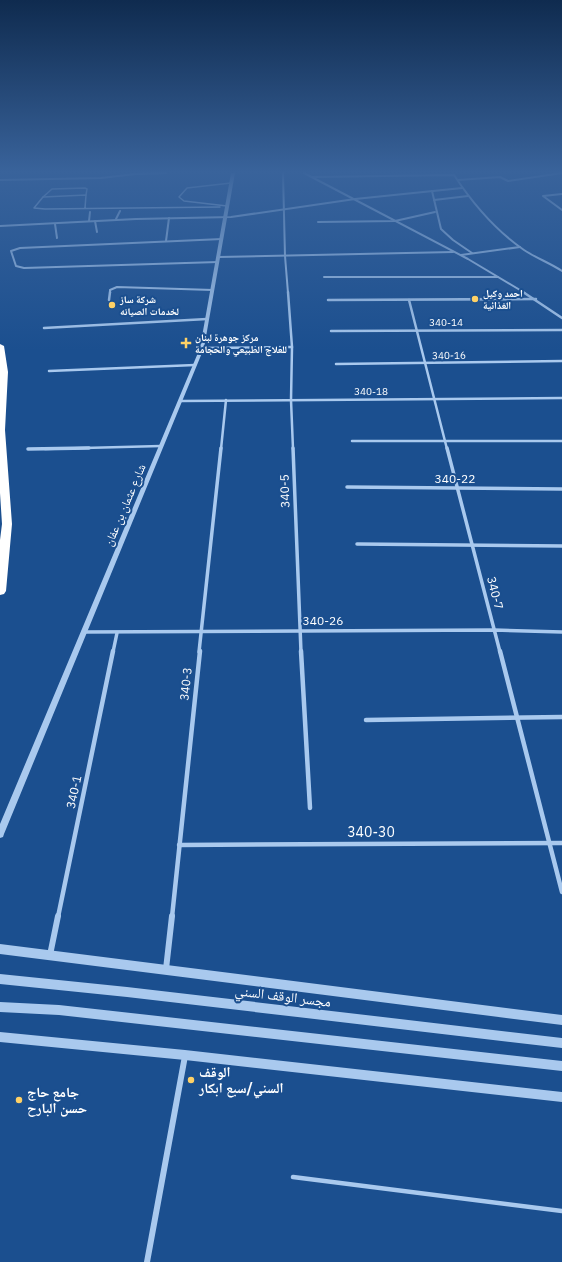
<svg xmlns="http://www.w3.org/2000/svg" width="562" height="1262" viewBox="0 0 562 1262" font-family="'IBM Plex Sans','Noto Naskh Arabic',sans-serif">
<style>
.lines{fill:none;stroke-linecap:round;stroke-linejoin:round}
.service-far1{stroke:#a9c9ee;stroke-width:1.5}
.service{stroke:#a9c9ee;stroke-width:4.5}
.minor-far4{stroke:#a9c9ee;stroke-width:2}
.minor-far3{stroke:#a9c9ee;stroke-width:2.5}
.minor-far2{stroke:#a9c9ee;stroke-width:3.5}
.minor-far1{stroke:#a9c9ee;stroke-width:4.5}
.minor{stroke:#a9c9ee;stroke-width:6}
.tertiary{fill:#a9c9ee;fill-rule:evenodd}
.motorway{fill:#fff;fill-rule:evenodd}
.poi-dot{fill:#ffd166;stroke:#1b4f8f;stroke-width:1.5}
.labels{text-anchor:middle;stroke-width:4;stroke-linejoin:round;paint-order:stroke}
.far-poi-label{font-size:10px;font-weight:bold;fill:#fff;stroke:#1b4f8f;text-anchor:start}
.far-street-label{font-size:10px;fill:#fff;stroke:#1b4f8f}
.street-label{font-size:12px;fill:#fff;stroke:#1b4f8f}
.near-street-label{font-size:14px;fill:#fff;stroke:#1b4f8f}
.near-poi-label{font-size:14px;font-weight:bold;fill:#fff;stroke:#1b4f8f;text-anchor:start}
</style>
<rect width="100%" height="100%" fill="#1b4f8f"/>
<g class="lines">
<g class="service-far1">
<path d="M43 197 52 189 85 188 87 189 86 195"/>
<path d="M227 206 184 201 179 197 187 188 231 183"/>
<path d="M85 208 86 195 43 197 34 208 45 209 220 207"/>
</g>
<path class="service" d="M293 1177 562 1211"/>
<g class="minor-far4">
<path d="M283 173 285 256 288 293"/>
<path d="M304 173 468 259 525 293"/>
<path d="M312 177 454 175C473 204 495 230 524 250 536 258 550 263 562 271"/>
<path d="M0 180 101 178 135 174 166 173"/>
<path d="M458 180 500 177 508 181 562 173"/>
<path d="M432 191 441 229 453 240 472 253"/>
<path d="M562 194 543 196 562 210"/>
<path d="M434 200 468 196"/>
<path d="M116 219 120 211"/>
<path d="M89 221 90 212"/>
<path d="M95 221 97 232"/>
<path d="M318 222 395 221 435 212"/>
<path d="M55 224 57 238"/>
<path d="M0 226 136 219 231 217 355 199 462 188"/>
<path d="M166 241 169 218"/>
<path d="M461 255 520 247"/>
<path d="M219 257 453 252"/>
<path d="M218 262 24 268 16 266 11 251 20 248 222 239"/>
<path d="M324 277H498"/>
<path d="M110 293V290L117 287 213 290"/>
</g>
<g class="minor-far3">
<path d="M288 292 292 347 291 400 293 449"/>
<path d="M523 292 562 318"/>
<path d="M109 300 110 292"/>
<path d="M328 300 536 299"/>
<path d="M409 300 447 449"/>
<path d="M44 328 207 319"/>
<path d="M331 331 562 330"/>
<path d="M202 348 292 347"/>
<path d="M336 364 562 361"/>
<path d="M49 371 195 365"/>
<path d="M180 401 562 398"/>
<path d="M352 441H562"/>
<path d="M45 449 161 446"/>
<path d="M221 449 226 400"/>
</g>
<g class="minor-far2">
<path d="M293 448 301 652"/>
<path d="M447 448 500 652"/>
<path d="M28 449 89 448"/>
<path d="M347 487 562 489"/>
<path d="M357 544 562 546"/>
<path d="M83 632 494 630 562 632"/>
<path d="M113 652 117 633"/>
<path d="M199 652 221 448"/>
</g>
<g class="minor-far1">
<path d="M301 651 310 808"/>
<path d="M500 651 562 892"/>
<path d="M366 720 562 717"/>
<path d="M179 845 562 843"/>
<path d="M58 917 113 651"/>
<path d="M172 917 200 651"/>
</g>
<g class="minor">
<path d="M50 955 58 916"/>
<path d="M166 969 172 916"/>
<path d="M147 1262 185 1056"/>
</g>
<g class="tertiary">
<path d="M231 173H235L204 348 4 834 3 837 0 838V824L200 348Z"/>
<path d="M0 944 562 1015V1025L0 954Z"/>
<path d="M0 974 127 987 562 1038V1048L127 997 0 984Z"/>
<path d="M0 1002 59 1005 562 1061V1071L59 1015 0 1012Z"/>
<path d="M0 1032 185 1050 562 1092V1102L185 1060 0 1042Z"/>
</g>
<path class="motorway" d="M0 344 4 346 8 372 5 430 12 524 6 591 4 594 0 595V540L2 524 0 493Z"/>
</g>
<linearGradient id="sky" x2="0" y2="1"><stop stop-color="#0f2b4f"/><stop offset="0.49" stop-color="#39639b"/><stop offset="1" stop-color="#39639b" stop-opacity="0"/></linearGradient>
<rect width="562" height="350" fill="url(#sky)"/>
<g class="poi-dot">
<circle cx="475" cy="299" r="4"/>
<circle cx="112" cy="305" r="4"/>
<path d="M184 337h4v4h4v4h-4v4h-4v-4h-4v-4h4z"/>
<circle cx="191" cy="1080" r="4"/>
<circle cx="19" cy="1100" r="4"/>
</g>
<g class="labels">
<g class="far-poi-label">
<text x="483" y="297">احمد وكيل<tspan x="483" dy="12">الغذائية</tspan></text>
<text x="120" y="303">شركة ساز<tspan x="120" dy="12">لخدمات الصيانه</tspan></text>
<text x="195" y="341">مركز جوهرة لبنان<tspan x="195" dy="12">للعلاج الطبيعي والحجامة</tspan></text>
</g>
<g class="far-street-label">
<text x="446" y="326">340-14</text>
<text transform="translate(449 355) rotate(-1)" y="4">340-16</text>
<text x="371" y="395">340-18</text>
</g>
<g class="street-label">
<text x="455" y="483">340-22</text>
<text transform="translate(285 491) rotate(-92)" y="4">340-5</text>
<text transform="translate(125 505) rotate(-67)" y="4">شارع عثمان بن عفان</text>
<text transform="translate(495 593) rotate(76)" y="4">340-7</text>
<text x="323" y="625">340-26</text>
<text transform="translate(186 684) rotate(-84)" y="4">340-3</text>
<text transform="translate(74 792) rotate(-78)" y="4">340-1</text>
</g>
<g class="near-street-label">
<text x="371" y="837">340-30</text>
<text transform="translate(283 996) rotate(7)" y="5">مجسر الوقف السني</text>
</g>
<g class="near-poi-label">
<text x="199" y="1077">الوقف<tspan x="199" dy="16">السني/سبع ابكار</tspan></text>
<text x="27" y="1097">جامع حاج<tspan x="27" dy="16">حسن البارح</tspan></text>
</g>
</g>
</svg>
